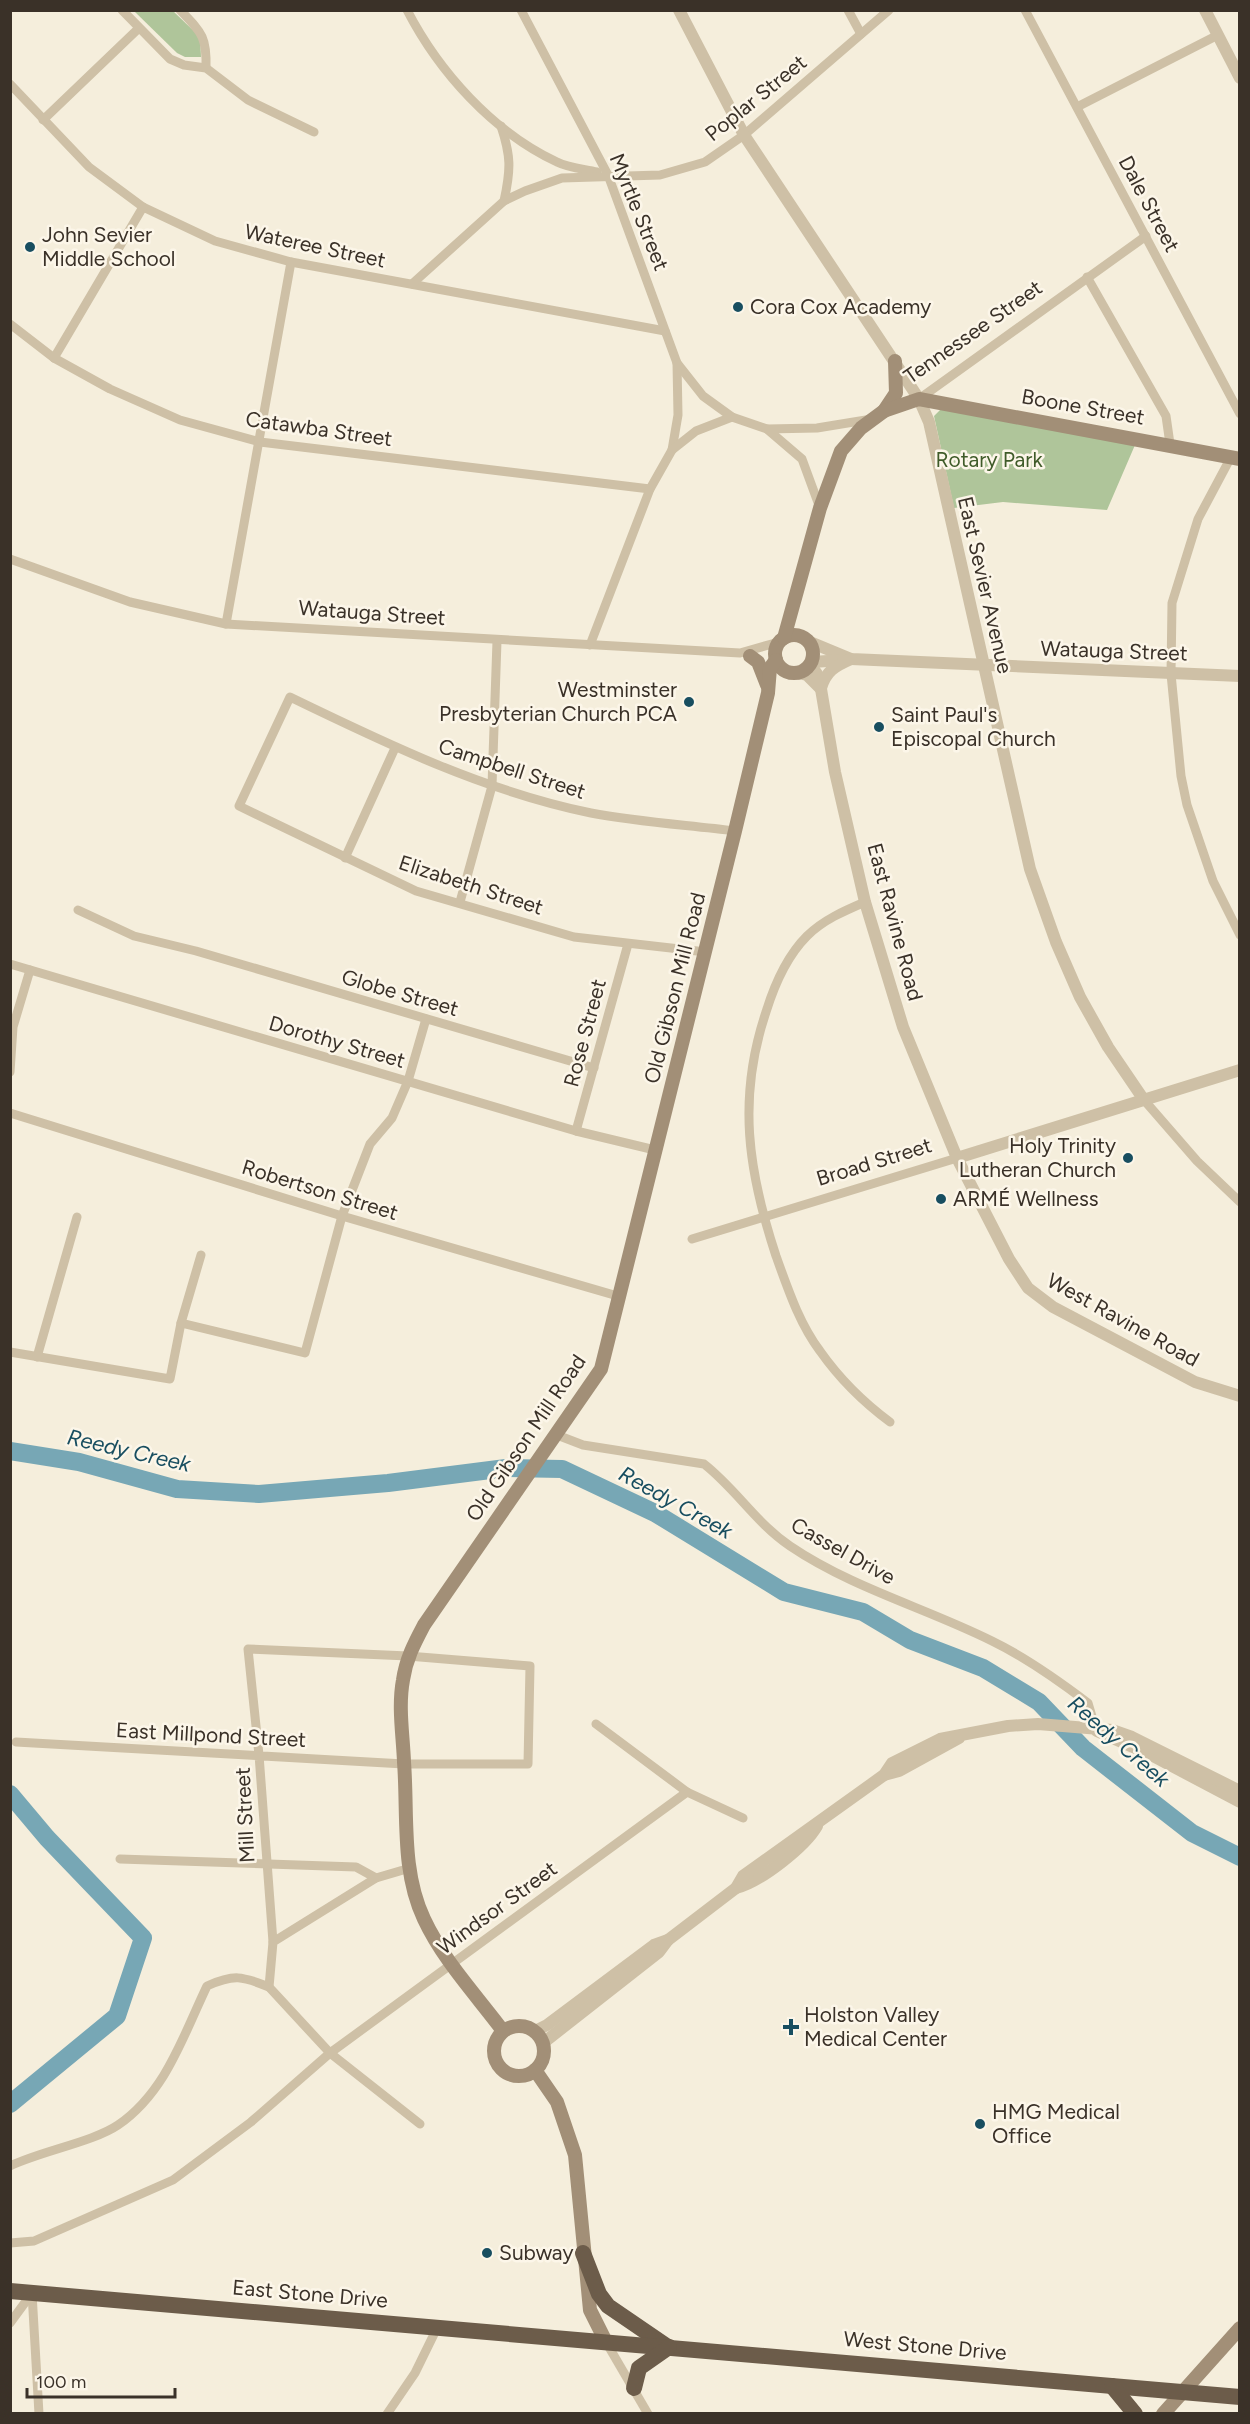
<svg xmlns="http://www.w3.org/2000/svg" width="1250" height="2424" viewBox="0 0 1250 2424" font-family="Figtree,sans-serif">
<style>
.green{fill:#afc59a}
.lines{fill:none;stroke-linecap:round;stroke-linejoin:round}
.river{stroke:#77a7b5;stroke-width:18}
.minor{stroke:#cec0a6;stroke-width:9}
.tertiary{stroke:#cec0a6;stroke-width:12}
.secondary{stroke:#a28f77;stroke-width:14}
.trunk{stroke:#6c5c4a;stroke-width:16}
.poi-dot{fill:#184e60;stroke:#fcf6e9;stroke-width:2}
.labels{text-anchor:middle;stroke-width:5;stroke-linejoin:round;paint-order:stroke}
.street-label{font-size:21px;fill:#3a3128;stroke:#fcf6e9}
.poi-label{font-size:21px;fill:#3a3128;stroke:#fcf6e9;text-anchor:start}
.park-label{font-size:21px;fill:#3f5b29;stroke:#fcf6e9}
.water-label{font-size:22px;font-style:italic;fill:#184e60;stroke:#fcf6e9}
</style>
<rect width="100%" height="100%" fill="#f5eedc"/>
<g class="green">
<path d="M134 11H173L200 37 201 57H185L177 53Z"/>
<path d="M943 407 1135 445 1107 510 1003 502 954 508 934 416Z"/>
</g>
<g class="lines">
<g class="river">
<path d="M10 1451 79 1462 177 1489 259 1494 388 1483 506 1468 562 1469 655 1513 784 1592 863 1612 910 1640 983 1668 1039 1702 1083 1748 1192 1833 1240 1857"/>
<path d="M10 1794 47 1838 143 1938 117 2016 10 2104"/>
</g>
<g class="minor">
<path d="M122 10 170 59 184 65 206 68 248 100 314 132"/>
<path d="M180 10C201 32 207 36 206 68"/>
<path d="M407 10C439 72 493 132 557 162 569 168 584 169 597 172"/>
<path d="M521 10 608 175 677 363 703 396 732 417"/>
<path d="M848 10 861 34"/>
<path d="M1025 10 1240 414"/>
<path d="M10 84 89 167 143 207 215 241 291 262 665 331"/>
<path d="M1077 107 1216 36"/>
<path d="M43 120 139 28"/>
<path d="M501 126C511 156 511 169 504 201"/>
<path d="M1087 277 1166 416 1170 444"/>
<path d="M412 284 504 201 525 191 562 178 660 175 705 162 744 135 889 10"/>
<path d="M10 324 54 358 110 389 180 420 260 442 650 489"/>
<path d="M54 358 143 207"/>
<path d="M919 399 1146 236"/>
<path d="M767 429 802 459 820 508"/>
<path d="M672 450 678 415 677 363"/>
<path d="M1231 457 1198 519 1172 603 1171 674 1181 776 1187 805 1213 881 1240 935"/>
<path d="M10 559 130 602 226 624 740 653 779 642"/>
<path d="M226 624 291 262"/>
<path d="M590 645 650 489 672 450 696 431 732 417 767 429 817 428 872 419"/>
<path d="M345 858 395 748"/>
<path d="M460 902 492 786 497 641"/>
<path d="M865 902C844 911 823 920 807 936 787 956 774 986 766 1012 737 1098 748 1171 776 1256 788 1289 799 1323 820 1351 839 1378 863 1402 890 1422"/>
<path d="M78 910 134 936 196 951 594 1068"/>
<path d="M706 952 574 937 416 891 239 806 290 697C387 744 484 791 591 813 638 822 688 825 735 831"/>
<path d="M10 964 576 1131 655 1150"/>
<path d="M10 1072 13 1027 30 970"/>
<path d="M1144 1100 1197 1161 1240 1202"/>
<path d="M10 1113 342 1216 621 1297"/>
<path d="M576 1131 628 944"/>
<path d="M692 1239 957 1158"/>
<path d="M181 1323 305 1353 342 1216 370 1144 392 1118 408 1081 426 1019"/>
<path d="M10 1352 170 1379 181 1323 201 1255"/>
<path d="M37 1357 77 1217"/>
<path d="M557 1435 583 1445 704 1464C736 1489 756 1523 790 1546 852 1588 926 1608 992 1641 1025 1657 1059 1681 1088 1703L1096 1730"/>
<path d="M596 1724 687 1792 743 1818"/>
<path d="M16 1742 404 1764H528L530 1666 408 1656 248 1649 259 1755 273 1942"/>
<path d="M120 1859 356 1867 376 1878"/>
<path d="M410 1868 376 1878 273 1942 269 1987 330 2053 420 2124"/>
<path d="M10 2166C41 2151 93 2142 118 2125 166 2092 183 2036 207 1986 234 1974 242 1976 269 1987"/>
<path d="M10 2243 34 2241 173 2180 251 2122 330 2053 687 1792"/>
<path d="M32 2293 39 2414"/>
<path d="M10 2323 32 2293"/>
<path d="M606 2342 648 2414"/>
<path d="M387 2414 415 2373 437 2328"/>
</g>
<g class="tertiary">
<path d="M679 10 744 135 919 399 929 422 1030 869 1056 942 1080 997 1108 1047 1144 1100"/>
<path d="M1205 10 1240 78"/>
<path d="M810 642 851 659 1240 676"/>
<path d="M812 662 844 660"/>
<path d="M810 664 817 674 821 689 835 772 865 902 903 1027 957 1158 1009 1259 1028 1288 1053 1307 1195 1382 1240 1396"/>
<path d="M798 673 807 675 820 688"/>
<path d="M821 688C826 671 835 666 851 659"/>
<path d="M957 1158 1240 1070"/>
<path d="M1097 1731 1153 1756 1240 1802"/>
<path d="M884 1775 899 1771 959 1738"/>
<path d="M736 1888C760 1882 805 1847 817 1826"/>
<path d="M535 2031 547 2025 654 1945 668 1940 736 1888 743 1876 884 1775 892 1763 940 1739 1008 1726 1038 1724 1112 1730 1132 1737 1240 1791"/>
<path d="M543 2043 659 1952 668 1940"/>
</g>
<g class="secondary">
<path d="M884 411 896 393 895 361"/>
<circle cx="794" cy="654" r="19"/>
<path d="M784 638 820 508 841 451 861 428 884 411 919 399 1240 459"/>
<path d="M750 656 758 662 767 685"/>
<circle cx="519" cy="2051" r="25"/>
<path d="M503 2031C477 1996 443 1960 424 1919 401 1871 408 1814 404 1762 403 1735 398 1707 403 1680 406 1659 414 1644 424 1625L601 1369 735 831 768 693 770 668 776 660"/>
<path d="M535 2070 557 2102 575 2155 590 2310 606 2342"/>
<path d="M1163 2414 1240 2328"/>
</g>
<g class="trunk">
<path d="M583 2253 599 2294 608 2306 668 2347"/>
<path d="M10 2291 1240 2397"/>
<path d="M1112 2386 1135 2414"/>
<path d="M634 2388 639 2368 669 2347"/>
</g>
</g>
<g class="poi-dot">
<circle cx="30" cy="247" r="6"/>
<circle cx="738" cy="307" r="6"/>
<circle cx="689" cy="702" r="6"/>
<circle cx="879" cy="727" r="6"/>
<circle cx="1128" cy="1158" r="6"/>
<circle cx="941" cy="1199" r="6"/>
<path d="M788 2018h6v6h6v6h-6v6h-6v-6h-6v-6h6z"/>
<circle cx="980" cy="2124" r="6"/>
<circle cx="487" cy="2253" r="6"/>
</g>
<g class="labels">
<g class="street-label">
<text transform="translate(756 98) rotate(-39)" y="7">Poplar Street</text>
<text transform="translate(1149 204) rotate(62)" y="7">Dale Street</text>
<text transform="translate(639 212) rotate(68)" y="7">Myrtle Street</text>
<text transform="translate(315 246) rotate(12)" y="7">Wateree Street</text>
<text transform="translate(973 332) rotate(-35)" y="7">Tennessee Street</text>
<text transform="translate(1083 407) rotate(10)" y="7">Boone Street</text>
<text transform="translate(319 429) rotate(8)" y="7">Catawba Street</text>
<text transform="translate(985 585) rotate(77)" y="7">East Sevier Avenue</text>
<text transform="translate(372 613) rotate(4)" y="7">Watauga Street</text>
<text transform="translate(1114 651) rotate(2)" y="7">Watauga Street</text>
<text transform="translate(512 769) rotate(18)" y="7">Campbell Street</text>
<text transform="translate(471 885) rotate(18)" y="7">Elizabeth Street</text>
<text transform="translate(895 922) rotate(75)" y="7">East Ravine Road</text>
<text transform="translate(675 988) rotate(-76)" y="7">Old Gibson Mill Road</text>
<text transform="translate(400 993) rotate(16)" y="7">Globe Street</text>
<text transform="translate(585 1033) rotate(-75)" y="7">Rose Street</text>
<text transform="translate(337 1042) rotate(16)" y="7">Dorothy Street</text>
<text transform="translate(874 1162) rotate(-17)" y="7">Broad Street</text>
<text transform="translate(320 1190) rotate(17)" y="7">Robertson Street</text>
<text transform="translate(1123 1320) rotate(29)" y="7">West Ravine Road</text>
<text transform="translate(526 1438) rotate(-56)" y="7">Old Gibson Mill Road</text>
<text transform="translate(843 1551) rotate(29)" y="7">Cassel Drive</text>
<text transform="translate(211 1735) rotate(3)" y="7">East Millpond Street</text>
<text transform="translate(245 1815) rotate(-93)" y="7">Mill Street</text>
<text transform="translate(497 1908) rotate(-36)" y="7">Windsor Street</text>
<text transform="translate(310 2294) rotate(5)" y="7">East Stone Drive</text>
<text transform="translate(925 2346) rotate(5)" y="7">West Stone Drive</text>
</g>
<g class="poi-label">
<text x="42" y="242">John Sevier<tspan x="42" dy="24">Middle School</tspan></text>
<text x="750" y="314">Cora Cox Academy</text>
<text x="677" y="697" text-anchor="end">Westminster<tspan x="677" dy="24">Presbyterian Church PCA</tspan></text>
<text x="891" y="722">Saint Paul's<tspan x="891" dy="24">Episcopal Church</tspan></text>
<text x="1116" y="1153" text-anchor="end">Holy Trinity<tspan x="1116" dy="24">Lutheran Church</tspan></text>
<text x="953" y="1206">ARMÉ Wellness</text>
<text x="804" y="2022">Holston Valley<tspan x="804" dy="24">Medical Center</tspan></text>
<text x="992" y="2119">HMG Medical<tspan x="992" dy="24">Office</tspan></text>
<text x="499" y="2260">Subway</text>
</g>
<g class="park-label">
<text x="989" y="467">Rotary Park</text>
</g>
<g class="water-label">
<text transform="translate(129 1450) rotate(13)" y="8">Reedy Creek</text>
<text transform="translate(676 1502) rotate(29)" y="8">Reedy Creek</text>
<text transform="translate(1119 1741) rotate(41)" y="8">Reedy Creek</text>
</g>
</g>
<rect width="1250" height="2424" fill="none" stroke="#3a3128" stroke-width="24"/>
<path d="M27 2388v9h148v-9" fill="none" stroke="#3a3128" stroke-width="3"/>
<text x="36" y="2388" font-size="18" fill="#3a3128" stroke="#fcf6e9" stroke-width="4.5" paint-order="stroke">100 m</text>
</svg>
